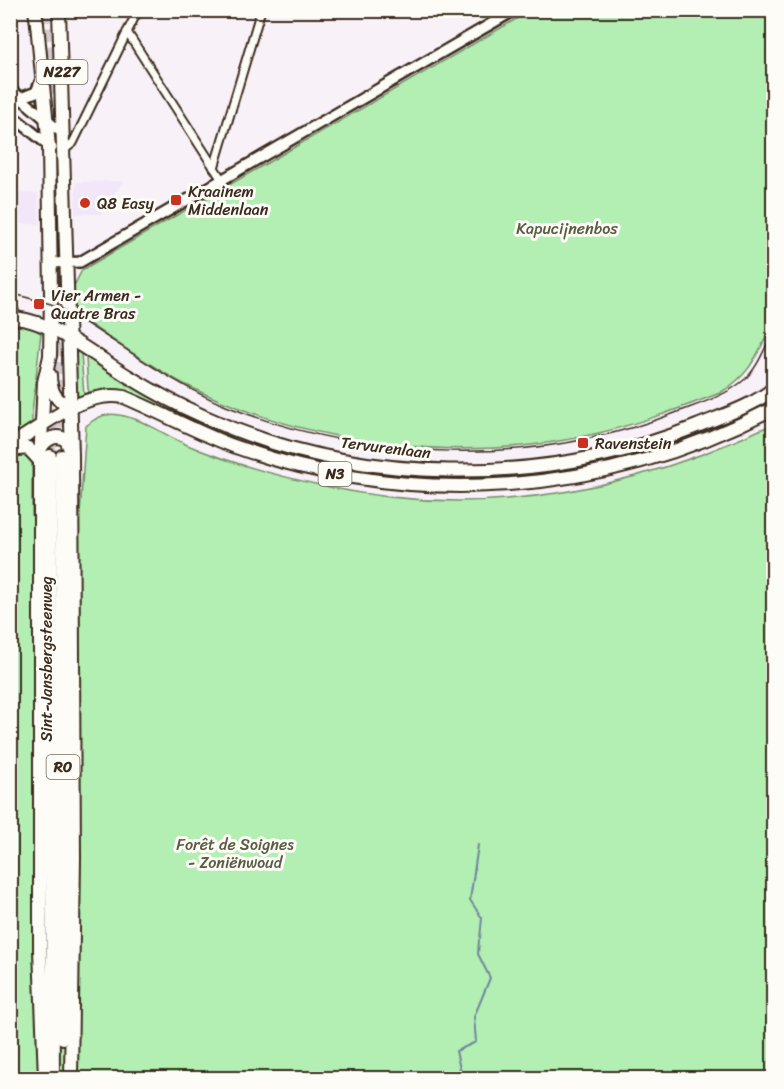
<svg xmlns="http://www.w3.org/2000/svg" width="784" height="1089" viewBox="0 0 784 1089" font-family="Sriracha,sans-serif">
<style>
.built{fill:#f2e6f9}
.green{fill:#b3eeb3;stroke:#778c68;stroke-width:1.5}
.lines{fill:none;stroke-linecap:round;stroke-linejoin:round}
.stream{stroke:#70889d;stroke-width:2}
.trunk-tunnel{stroke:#d2cacc;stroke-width:12;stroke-dasharray:12 6;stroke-linecap:butt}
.minor-casing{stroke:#3b2a1e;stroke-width:11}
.tertiary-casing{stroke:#3b2a1e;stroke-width:14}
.primary-casing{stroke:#3b2a1e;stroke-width:16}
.trunk-casing{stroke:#3b2a1e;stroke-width:16}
.minor{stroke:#fdfcf7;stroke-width:7}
.tertiary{stroke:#fdfcf7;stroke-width:9}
.primary{stroke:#fdfcf7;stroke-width:12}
.trunk{stroke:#fdfcf7;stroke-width:12}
.tram{stroke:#3b2a1e;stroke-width:1.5}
.poi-dot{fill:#c8321e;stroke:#fdfcf7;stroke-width:2}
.labels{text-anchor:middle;stroke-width:6;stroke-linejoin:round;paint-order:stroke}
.shield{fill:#fdfcf7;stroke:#75695f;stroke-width:1.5}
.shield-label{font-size:15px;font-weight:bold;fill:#3b2a1e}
.poi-label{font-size:16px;fill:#3b2a1e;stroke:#fdfcf7;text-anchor:start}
.park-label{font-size:16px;fill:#595b43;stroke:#fdfcf7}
.street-label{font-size:16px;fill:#3b2a1e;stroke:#fdfcf7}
</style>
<rect width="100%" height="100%" fill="#f8f2f8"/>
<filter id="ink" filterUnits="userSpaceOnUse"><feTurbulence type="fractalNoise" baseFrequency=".0167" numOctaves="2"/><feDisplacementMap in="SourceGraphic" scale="12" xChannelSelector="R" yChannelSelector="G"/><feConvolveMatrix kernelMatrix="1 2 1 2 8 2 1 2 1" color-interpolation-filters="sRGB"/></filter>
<g filter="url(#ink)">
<g class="built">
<path d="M123 181 101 214H75L76 182Z"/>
<path d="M11 193H38L40 224H11Z"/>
</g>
<g class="green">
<path d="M530 11H773V324C756 355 752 374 720 393 681 408 641 423 599 433 463 466 307 446 182 383 145 363 110 338 75 314L73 288 82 270Z"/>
<path d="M10 303 16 304 29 327 41 333 32 413V515L80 514 86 426C95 418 107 412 119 415 142 418 164 435 185 444 229 463 278 476 324 486 480 521 631 492 773 424V1078H11Z"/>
<path d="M78 351 81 353 84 395 79 397 76 393 74 352Z"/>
<path d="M89 357 124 380 198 418 375 469 595 461 773 394V403L726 426 629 461 534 479 406 480 311 464 241 443 132 393 110 390 90 394 88 389 86 359Z"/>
</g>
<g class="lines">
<g class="stream">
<path d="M478 845 470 900 482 918 480 938"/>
<path d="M462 1078 456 1051 476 1042 474 1017 490 978 478 954 479 940"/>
</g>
<g class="trunk-tunnel">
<path d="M44 10 51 114"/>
<path d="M61 272 62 456"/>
<path d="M50 456 52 386"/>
</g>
<g class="minor-casing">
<g id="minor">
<path d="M127 32 222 180"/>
<path d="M64 150 73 143 138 10"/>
<path d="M214 168 261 10"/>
</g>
</g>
<g class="tertiary-casing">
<g id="tertiary">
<path d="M10 89 62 133"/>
<path d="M21 98 36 92 41 80"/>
<path d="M10 114 52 148"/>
<path d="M50 263 80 262 515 10"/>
</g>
</g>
<g class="primary-casing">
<g id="primary">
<path d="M59 10 72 456"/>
<path d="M37 24 49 147 51 294 50 356 44 382 40 461"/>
<path d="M10 318C51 318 97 358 131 378 154 392 178 405 203 416 355 486 542 488 697 426 721 416 754 406 774 388"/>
<path d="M50 375C50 390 56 405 73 404"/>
<path d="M10 445C44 426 84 389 124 397 162 413 198 433 236 447 414 510 607 496 774 408"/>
<path d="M40 449C46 439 56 433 66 440L70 449"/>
<path d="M10 450 28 448 40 461"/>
</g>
</g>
<g class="trunk-casing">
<g id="trunk">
<path d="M35 10 37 24"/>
<path d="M50 456 53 1078"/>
<path d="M62 456 63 1038"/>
<path d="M40 461V950L45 1077"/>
<path d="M71 1078 74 858 72 456"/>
</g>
</g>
<use href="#minor" class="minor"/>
<use href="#tertiary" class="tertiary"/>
<use href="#primary" class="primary"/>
<use href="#trunk" class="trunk"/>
<path class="tram" d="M10 293 51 304 66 311C120 343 168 382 226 406 367 462 533 468 675 413 698 404 724 397 744 380 758 368 765 347 774 330"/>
</g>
</g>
<g class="poi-dot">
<rect x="170" y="194" width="12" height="12" rx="3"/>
<circle cx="85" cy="203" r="6"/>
<rect x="33" y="298" width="12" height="12" rx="3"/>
<rect x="577" y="437" width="12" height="12" rx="3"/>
</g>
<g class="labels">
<g class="shield">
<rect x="36.5" y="60" width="51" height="24" rx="4.5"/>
<rect x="318.5" y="462" width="33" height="24" rx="4.5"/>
<rect x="46.5" y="755" width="33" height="24" rx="4.5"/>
</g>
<g class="shield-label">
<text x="62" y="77">N227</text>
<text x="335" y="479">N3</text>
<text x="63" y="772">R0</text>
</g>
<g class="poi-label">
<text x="188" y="197">Kraainem<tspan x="188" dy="18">Middenlaan</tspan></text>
<text x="97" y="209">Q8 Easy</text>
<text x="51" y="301">Vier Armen -<tspan x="51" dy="18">Quatre Bras</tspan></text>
<text x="595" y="449">Ravenstein</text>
</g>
<g class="park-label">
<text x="567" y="234">Kapucijnenbos</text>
<text x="235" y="850">Forêt de Soignes<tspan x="235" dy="18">- Zoniënwoud</tspan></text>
</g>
<g class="street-label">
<text transform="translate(386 447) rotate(7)" y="6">Tervurenlaan</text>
<text transform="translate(46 659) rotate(-90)" y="6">Sint-Jansbergsteenweg</text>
</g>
</g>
<rect width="784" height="1089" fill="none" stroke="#fdfcf7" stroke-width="36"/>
<rect x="18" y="18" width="748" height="1053" fill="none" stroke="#3b2a1e" stroke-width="2" filter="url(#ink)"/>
</svg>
